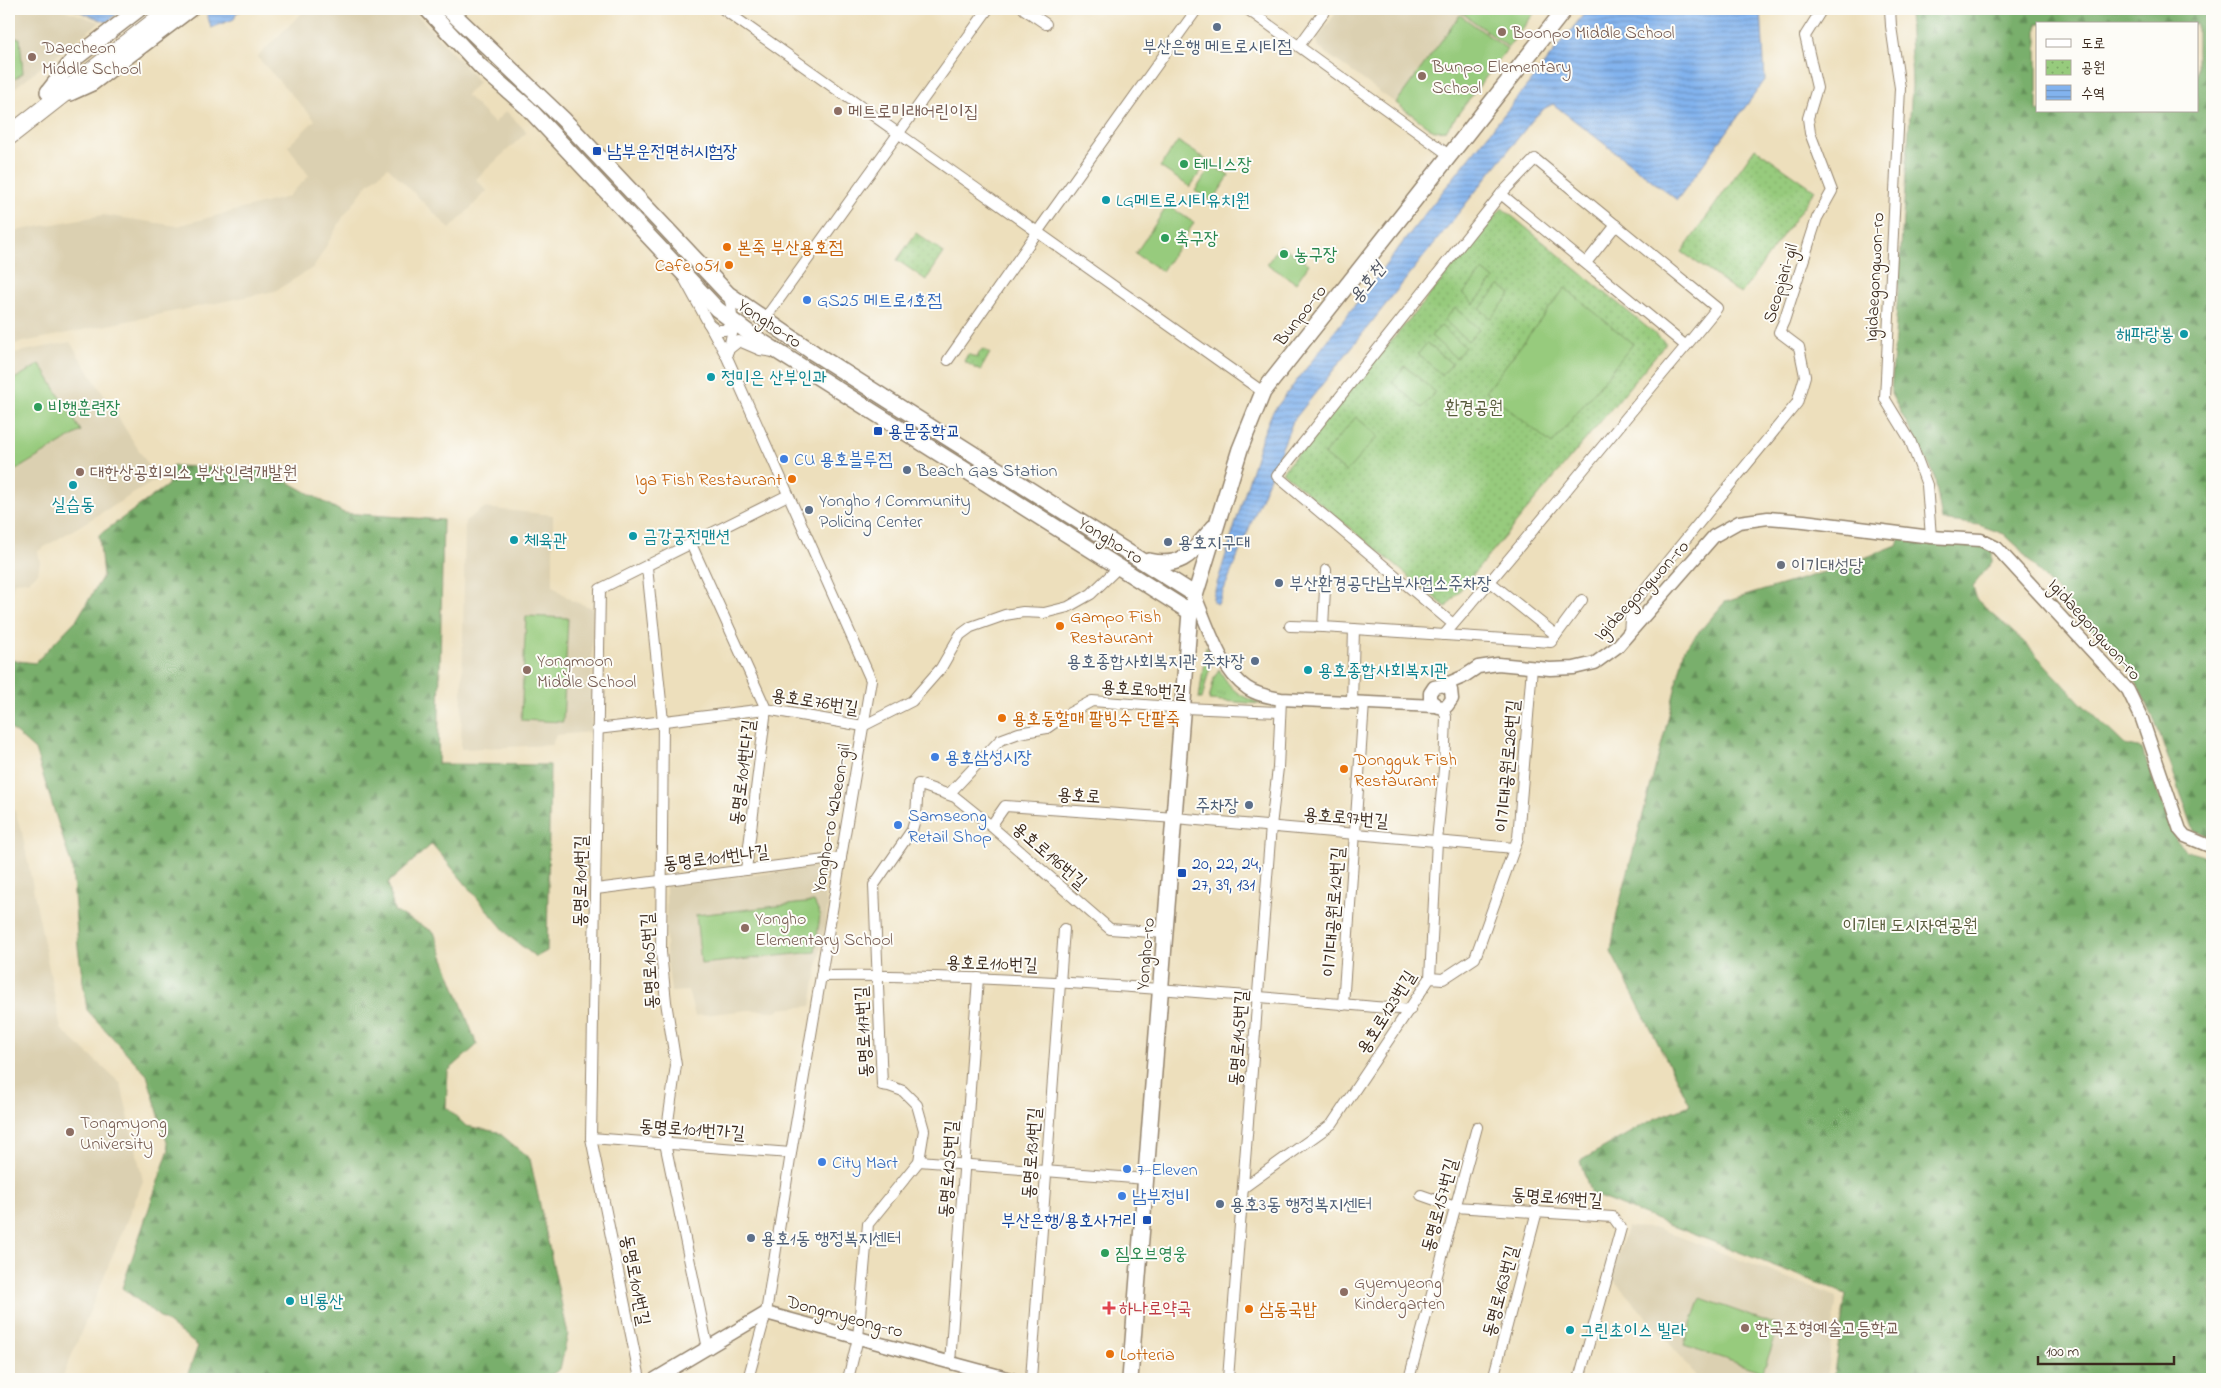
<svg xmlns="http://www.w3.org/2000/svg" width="2221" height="1388" viewBox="0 0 2221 1388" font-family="'Indie Flower','Poor Story',sans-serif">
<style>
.built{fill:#dbd0b1}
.grass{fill:url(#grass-tufts);stroke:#697a4e}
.forest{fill:url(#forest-firs);stroke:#5a6c45;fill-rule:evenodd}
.park{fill:url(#park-dots);stroke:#697a4e}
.pitch{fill:#97cb7d;stroke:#697a4e}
.water{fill:url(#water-rules);stroke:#5e6e86}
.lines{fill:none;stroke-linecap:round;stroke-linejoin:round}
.minor-casing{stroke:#94846d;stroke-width:12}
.tertiary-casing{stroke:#94846d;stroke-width:15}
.secondary-casing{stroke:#94846d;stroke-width:18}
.trunk-casing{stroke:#94846d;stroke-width:20}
.minor{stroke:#fff;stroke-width:10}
.tertiary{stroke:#fff;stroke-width:12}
.secondary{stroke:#fff;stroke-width:15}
.trunk{stroke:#fff;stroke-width:18}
.service-dot{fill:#5c6f8a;stroke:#fdfcf7;stroke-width:2}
.education-dot{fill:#8d6e63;stroke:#fdfcf7;stroke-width:2}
.transit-dot{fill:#1a4fb4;stroke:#fdfcf7;stroke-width:2}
.leisure-dot{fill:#2e9e5b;stroke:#fdfcf7;stroke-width:2}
.culture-dot{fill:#0f9aa8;stroke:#fdfcf7;stroke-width:2}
.food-dot{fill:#e8710a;stroke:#fdfcf7;stroke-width:2}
.shop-dot{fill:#3f7fe0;stroke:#fdfcf7;stroke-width:2}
.worship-dot{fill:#6b7280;stroke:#fdfcf7;stroke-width:2}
.health-dot{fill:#e0444e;stroke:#fdfcf7;stroke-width:2}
.labels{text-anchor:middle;stroke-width:4;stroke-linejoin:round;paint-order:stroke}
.education-label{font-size:18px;fill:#785e54;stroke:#fdfcf7;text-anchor:start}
.service-label{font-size:18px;fill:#4e5e75;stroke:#fdfcf7;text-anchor:start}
.transit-label{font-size:18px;fill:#164399;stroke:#fdfcf7;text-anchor:start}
.leisure-label{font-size:18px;fill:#27864d;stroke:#fdfcf7;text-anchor:start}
.culture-label{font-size:18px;fill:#0d838f;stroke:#fdfcf7;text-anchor:start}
.food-label{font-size:18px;fill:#c56008;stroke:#fdfcf7;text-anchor:start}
.street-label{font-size:18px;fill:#3b2a1e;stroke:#fdfcf7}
.shop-label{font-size:18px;fill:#366cbe;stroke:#fdfcf7;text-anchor:start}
.park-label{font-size:18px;fill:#575a3a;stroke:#fdfcf7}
.worship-label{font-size:18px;fill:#5b616d;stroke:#fdfcf7;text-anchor:start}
.health-label{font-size:18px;fill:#be3a42;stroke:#fdfcf7;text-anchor:start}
.water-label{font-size:19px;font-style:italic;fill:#545a67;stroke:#fdfcf7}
</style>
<defs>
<pattern id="grass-tufts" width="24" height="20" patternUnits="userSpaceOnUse" patternTransform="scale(1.25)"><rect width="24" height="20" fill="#97cb7d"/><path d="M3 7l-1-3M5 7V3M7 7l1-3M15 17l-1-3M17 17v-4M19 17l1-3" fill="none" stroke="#83ae6c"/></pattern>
<pattern id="forest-firs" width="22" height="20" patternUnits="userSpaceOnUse" patternTransform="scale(1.25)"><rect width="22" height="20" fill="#79af6c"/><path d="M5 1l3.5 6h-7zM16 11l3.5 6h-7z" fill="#648f58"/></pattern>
<pattern id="park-dots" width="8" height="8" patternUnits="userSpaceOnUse" patternTransform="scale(1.25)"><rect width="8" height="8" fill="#97cb7d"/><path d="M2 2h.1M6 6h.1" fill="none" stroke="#83ae6c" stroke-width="1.8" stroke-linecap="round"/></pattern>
<pattern id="water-rules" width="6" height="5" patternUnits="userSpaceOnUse" patternTransform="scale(1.25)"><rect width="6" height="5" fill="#82b3ee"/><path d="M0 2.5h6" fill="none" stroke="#6c92c0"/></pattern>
</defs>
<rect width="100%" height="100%" fill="#fdfcf7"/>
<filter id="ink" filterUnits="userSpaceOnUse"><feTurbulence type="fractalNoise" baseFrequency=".02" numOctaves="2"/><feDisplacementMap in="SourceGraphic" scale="10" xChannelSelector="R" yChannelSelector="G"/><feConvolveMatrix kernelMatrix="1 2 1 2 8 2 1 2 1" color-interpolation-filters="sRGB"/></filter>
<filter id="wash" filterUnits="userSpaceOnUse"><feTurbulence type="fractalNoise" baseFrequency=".0096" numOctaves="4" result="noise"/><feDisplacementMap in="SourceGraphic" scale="20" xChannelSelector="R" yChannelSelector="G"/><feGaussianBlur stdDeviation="1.12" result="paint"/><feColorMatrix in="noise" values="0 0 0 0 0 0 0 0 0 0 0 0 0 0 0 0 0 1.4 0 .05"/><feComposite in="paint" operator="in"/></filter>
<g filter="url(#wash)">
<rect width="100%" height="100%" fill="#eddfbc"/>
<g class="built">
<path d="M9 9H62L100 22 9 92Z"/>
<path d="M306 9H412L479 82 466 95 494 123 506 111 527 132 476 179 487 191 450 229 388 167 368 184 343 217 314 267 275 291 9 345V232L103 215 177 226 287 197 309 176 288 146 315 120 257 57Z"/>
<path d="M1339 9H1539L1446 130 1434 131 1319 48 1317 39Z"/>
<path d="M70 342 147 463 156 480 38 551 40 562 38 573 28 581 14 582 9 605V354Z"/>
<path d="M484 508 553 515V586L572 601 593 608 591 732 556 735 552 745 461 749 465 521Z"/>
<path d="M9 795 22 832 61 1029 121 1084 143 1181 62 1379H9Z"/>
<path d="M825 866 823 891 828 906 811 1006 779 1009V1011L748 1010 695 1016 688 991 671 992 666 951V886Z"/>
<path d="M1627 1227 1657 1228 1837 1297 1826 1379H1698L1683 1359 1611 1277Z"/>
</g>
<g class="grass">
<path d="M1206 646 1214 660 1208 674 1202 699H1199Z"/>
<path d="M1219 669C1231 691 1239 696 1262 704L1209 700 1214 678Z"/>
</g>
<g class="forest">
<path d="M1909 9H2212V837L2194 831 2155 721 2132 673 2040 573 2018 547 2004 534 1979 525 1942 520 1934 474 1891 394 1912 86ZM2037 24H2197V111H2037Z"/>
<path d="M172 466 265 469 344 513 443 520 438 764 550 765 547 951 536 957 510 937 432 844 388 883 394 911 434 932 477 1045 448 1071 446 1107 466 1126 498 1132 530 1159 568 1334 560 1369 545 1379H186L198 1346 122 1288 169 1149 147 1075 87 1010 78 947 72 867 35 750 9 727V660L35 663 77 619 103 576 99 535 168 485Z"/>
<path d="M1900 537 1936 544 1975 543 1992 552V562L1973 586 1977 600 2024 642 2080 702 2125 745 2142 749 2175 840 2187 851 2212 858V1379H1833L1846 1294 1591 1194 1580 1161 1654 1119 1690 1105 1611 952 1617 913 1665 731 1685 648 1725 602 1844 566 1897 545Z"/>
</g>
<g class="park">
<path d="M1755 148 1815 190 1741 294 1682 252Z"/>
<path d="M1502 208 1666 343 1446 607 1282 472Z"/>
<path d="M916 233 944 253 926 280 897 260Z"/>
<path d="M982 349 990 353 980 371 964 361 968 354 976 358Z"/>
</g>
<g class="pitch">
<path d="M1457 9H1537L1508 47Z"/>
<path d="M1460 15 1507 49 1446 130 1434 131 1396 103Z"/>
<path d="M9 37 20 38 23 73 9 83Z"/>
<path d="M1178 141 1208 161 1190 187 1160 167Z"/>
<path d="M1212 165 1229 176 1212 202 1195 191Z"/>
<path d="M1168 205 1194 223 1162 271 1135 254Z"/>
<path d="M1280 245 1309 264 1296 283 1267 264Z"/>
<path d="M1483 270 1494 279 1474 304 1463 294Z"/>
<path d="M1500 285 1511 294 1491 318 1480 309Z"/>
<path d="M1565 288 1633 344 1552 444 1486 391Z"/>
<path d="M1455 308 1479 329 1468 341 1444 320Z"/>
<path d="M1441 326 1465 347 1456 358 1431 336Z"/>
<path d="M1427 343 1452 364 1442 375 1418 354Z"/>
<path d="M40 364 81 431 9 474V382Z"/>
<path d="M1405 366 1435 392 1422 408 1392 382Z"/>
<path d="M1356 417 1378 436 1346 472 1324 454Z"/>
<path d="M526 616 568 618 563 722 521 720Z"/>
<path d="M814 902 820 915 815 952 701 964 696 915Z"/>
<path d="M1701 1298 1779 1326 1763 1372 1684 1345Z"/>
</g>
<g class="water">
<path d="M73 9H123L107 22Z"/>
<path d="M209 9H245L236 13 234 19 211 28 206 10Z"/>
<path d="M1588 9H1761L1765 80 1677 200 1553 104 1545 108 1534 118 1293 421 1218 604 1213 602V597L1262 437 1272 413 1431 206Z"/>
</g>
</g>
<g filter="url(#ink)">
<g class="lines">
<g class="minor-casing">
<g id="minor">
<path d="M723 9 1263 392"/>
<path d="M1024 9 1046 24"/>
<path d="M1247 9 1449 155"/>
<path d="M1890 9 1891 26 1900 88 1885 399 1910 440 1927 485 1931 537"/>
<path d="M1299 46 1326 9"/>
<path d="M1501 194 1535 159 1717 308 1686 346"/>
<path d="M1586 263 1616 225"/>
<path d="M685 280 726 355 871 680 791 1153 766 1313 748 1379"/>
<path d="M728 294 731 305 733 329 729 348"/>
<path d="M764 320 988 9"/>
<path d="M708 323 717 330H725L732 321"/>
<path d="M726 355 729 349 739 341 760 350 774 352"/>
<path d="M948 360 1038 231 1197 9"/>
<path d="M691 544 766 709 746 870"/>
<path d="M647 567 663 721 661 952 666 1002 676 1065 665 1143 708 1349"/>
<path d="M1326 570 1323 627 1354 629 1352 702"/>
<path d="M1490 582 1556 635"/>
<path d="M1290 626 1323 627"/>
<path d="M1354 629 1551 642 1582 600"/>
<path d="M1629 633 1631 606 1797 403 1805 376 1799 347 1779 332 1784 321 1817 218 1832 191 1810 133 1808 118 1817 88 1805 36 1822 9"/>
<path d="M1444 635C1527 540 1605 442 1686 346L1501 194 1277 476 1453 624"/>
<path d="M597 729 766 709 863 726 912 701 941 668 960 635 971 627 1005 615 1023 612 1044 613 1068 607 1091 594 1119 567"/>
<path d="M949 794 1000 740 1019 733 1047 728 1064 716 1092 701 1184 708 1280 712"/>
<path d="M991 826 1005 806 1175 818 1514 848"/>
<path d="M596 889 841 858"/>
<path d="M821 976C1018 974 1214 993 1410 1010"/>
<path d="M1430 978 1443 979 1475 958 1518 838 1532 667"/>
<path d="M1343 1005 1364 703"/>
<path d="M591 1138 791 1153"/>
<path d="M919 1161 1146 1179"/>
<path d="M1243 1188 1332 1124 1430 978 1437 841 1444 769 1446 717 1443 707"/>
<path d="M1421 1195 1455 1207 1613 1217 1621 1228 1579 1379"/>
<path d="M950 1363 978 978"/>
<path d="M640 1379 591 1138 600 589 788 495"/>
<path d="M848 1379 858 1338 868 1224 919 1161 924 1130 917 1105 903 1091 889 1086 882 1085 874 885 912 830 916 816 918 784 955 797 991 826 1110 929 1165 933"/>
<path d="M1031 1379 1064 929"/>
<path d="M1228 1379 1271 826 1278 768 1281 699"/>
<path d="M1409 1379 1477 1127"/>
<path d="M1493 1379 1537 1211"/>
</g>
</g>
<g class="tertiary-casing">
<g id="tertiary">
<path d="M1194 594C1207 623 1220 670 1247 688 1257 695 1270 697 1281 699L1435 706"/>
<path d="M1444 685 1451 690 1452 699 1447 706 1439 707 1430 700V693L1434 687 1444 685 1463 677 1478 667 1498 664 1550 669 1574 668 1595 663 1617 647 1714 536 1739 522 1768 518 1804 521 1931 537 1981 540 1997 548 2128 690 2142 719 2180 830 2185 836 2212 847"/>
<path d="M655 1379 766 1313 1011 1379"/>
</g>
</g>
<g class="secondary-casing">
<g id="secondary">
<path d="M427 9 481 67 528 108 717 309 753 336 1190 612"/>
<path d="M448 9 563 119 728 294 814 353 1194 594"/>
<path d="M48 92 73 60 139 9"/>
<path d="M70 93 92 83 190 9"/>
<path d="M1149 561C1185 569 1193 550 1214 527"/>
<path d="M1130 1379 1190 612 1240 449 1263 392 1565 9"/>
</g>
</g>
<g class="trunk-casing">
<path id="trunk" d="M9 136 171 9"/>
</g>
<use href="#minor" class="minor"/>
<use href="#tertiary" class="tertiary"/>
<use href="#secondary" class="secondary"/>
<use href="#trunk" class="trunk"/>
</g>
</g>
<g class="service-dot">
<circle cx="1217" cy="27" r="5"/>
<circle cx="907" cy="470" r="5"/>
<circle cx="809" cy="510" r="5"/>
<circle cx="1168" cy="542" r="5"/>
<circle cx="1279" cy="583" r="5"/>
<circle cx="1255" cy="661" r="5"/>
<circle cx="1249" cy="805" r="5"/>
<circle cx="1220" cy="1204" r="5"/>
<circle cx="751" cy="1238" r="5"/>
</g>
<g class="education-dot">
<circle cx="1502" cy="32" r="5"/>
<circle cx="32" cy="57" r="5"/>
<circle cx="1422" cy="76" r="5"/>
<circle cx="838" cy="111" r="5"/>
<circle cx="80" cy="472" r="5"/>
<circle cx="527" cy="670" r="5"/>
<circle cx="745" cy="928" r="5"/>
<circle cx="70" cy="1132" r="5"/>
<circle cx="1344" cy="1292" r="5"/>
<circle cx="1745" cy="1328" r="5"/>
</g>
<g class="transit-dot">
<rect x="592" y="146" width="10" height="10" rx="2.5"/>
<rect x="873" y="426" width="10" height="10" rx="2.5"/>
<rect x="1177" y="868" width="10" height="10" rx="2.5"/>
<rect x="1142" y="1215" width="10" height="10" rx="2.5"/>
</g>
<g class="leisure-dot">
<circle cx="1184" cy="164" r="5"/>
<circle cx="1165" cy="238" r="5"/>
<circle cx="1284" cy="254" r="5"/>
<circle cx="38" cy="407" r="5"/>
<circle cx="1105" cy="1253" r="5"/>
</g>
<g class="culture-dot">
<circle cx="1106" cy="200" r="5"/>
<circle cx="2184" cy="334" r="5"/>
<circle cx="711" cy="377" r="5"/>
<circle cx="73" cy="485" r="5"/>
<circle cx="633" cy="536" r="5"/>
<circle cx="514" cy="540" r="5"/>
<circle cx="1308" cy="670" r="5"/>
<circle cx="290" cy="1301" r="5"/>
<circle cx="1570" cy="1330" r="5"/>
</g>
<g class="food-dot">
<circle cx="727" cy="247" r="5"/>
<circle cx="729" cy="265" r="5"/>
<circle cx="792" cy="479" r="5"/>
<circle cx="1060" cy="626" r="5"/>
<circle cx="1002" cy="718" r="5"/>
<circle cx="1344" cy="769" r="5"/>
<circle cx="1249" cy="1309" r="5"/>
<circle cx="1110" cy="1354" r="5"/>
</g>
<g class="shop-dot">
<circle cx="807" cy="300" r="5"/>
<circle cx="784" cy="459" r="5"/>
<circle cx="935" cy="757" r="5"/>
<circle cx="898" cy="825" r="5"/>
<circle cx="822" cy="1162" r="5"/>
<circle cx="1127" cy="1169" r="5"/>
<circle cx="1122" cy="1196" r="5"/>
</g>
<circle class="worship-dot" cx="1781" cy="565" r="5"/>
<path class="health-dot" d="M1106.5 1300.5h5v5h5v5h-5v5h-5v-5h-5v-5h5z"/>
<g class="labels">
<g class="education-label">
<text x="1512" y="38">Boonpo Middle School</text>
<text x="42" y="53">Daecheon<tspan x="42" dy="21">Middle School</tspan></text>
<text x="1432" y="72">Bunpo Elementary<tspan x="1432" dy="21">School</tspan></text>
<text x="848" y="117">메트로미래어린이집</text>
<text x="90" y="478">대한상공회의소 부산인력개발원</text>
<text x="537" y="666">Yongmoon<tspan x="537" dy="21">Middle School</tspan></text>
<text x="755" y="924">Yongho<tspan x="755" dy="21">Elementary School</tspan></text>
<text x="80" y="1128">Tongmyong<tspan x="80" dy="21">University</tspan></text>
<text x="1354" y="1288">Gyemyeong<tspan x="1354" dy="21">Kindergarten</tspan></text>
<text x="1755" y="1334">한국조형예술고등학교</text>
</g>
<g class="service-label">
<text x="1217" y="52" text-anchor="middle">부산은행 메트로시티점</text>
<text x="917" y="476">Beach Gas Station</text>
<text x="819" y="506">Yongho 1 Community<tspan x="819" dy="21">Policing Center</tspan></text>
<text x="1178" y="548">용호지구대</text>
<text x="1289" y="589">부산환경공단남부사업소주차장</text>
<text x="1245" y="667" text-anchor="end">용호종합사회복지관 주차장</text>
<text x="1239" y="811" text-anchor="end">주차장</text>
<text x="1230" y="1210">용호3동 행정복지센터</text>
<text x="761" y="1244">용호1동 행정복지센터</text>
</g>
<g class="transit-label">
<text x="607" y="157">남부운전면허시험장</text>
<text x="888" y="437">용문중학교</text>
<text x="1192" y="869">20, 22, 24,<tspan x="1192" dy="21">27, 39, 131</tspan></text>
<text x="1137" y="1226" text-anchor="end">부산은행/용호사거리</text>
</g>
<g class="leisure-label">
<text x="1194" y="170">테니스장</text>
<text x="1175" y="244">축구장</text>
<text x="1294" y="260">농구장</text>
<text x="48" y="413">비행훈련장</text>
<text x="1115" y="1259">짐오브영웅</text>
</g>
<g class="culture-label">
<text x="1116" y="206">LG메트로시티유치원</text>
<text x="2174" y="340" text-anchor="end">해파랑봉</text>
<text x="721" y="383">정미은 산부인과</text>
<text x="73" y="510" text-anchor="middle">실습동</text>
<text x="643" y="542">금강궁전맨션</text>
<text x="524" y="546">체육관</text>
<text x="1318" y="676">용호종합사회복지관</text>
<text x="300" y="1307">비룡산</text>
<text x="1580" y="1336">그린초이스 빌라</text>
</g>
<g class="food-label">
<text x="737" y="253">본죽 부산용호점</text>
<text x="719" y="271" text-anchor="end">Cafe 051</text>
<text x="782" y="485" text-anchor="end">Iga Fish Restaurant</text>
<text x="1070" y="622">Gampo Fish<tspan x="1070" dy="21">Restaurant</tspan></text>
<text x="1012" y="724">용호동할매 팥빙수 단팥죽</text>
<text x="1354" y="765">Dongguk Fish<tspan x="1354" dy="21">Restaurant</tspan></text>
<text x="1259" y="1315">삼동국밥</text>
<text x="1120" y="1360">Lotteria</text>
</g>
<g class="street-label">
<text transform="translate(1874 277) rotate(-87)" y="6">Igidaegongwon-ro</text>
<text transform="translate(1780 283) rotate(-73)" y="6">Seopjari-gil</text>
<text transform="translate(1300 315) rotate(-52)" y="6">Bunpo-ro</text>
<text transform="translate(770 323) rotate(34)" y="6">Yongho-ro</text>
<text transform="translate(1111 540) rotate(32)" y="6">Yongho-ro</text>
<text transform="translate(1641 590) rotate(-47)" y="6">Igidaegongwon-ro</text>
<text transform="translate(2095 629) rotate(48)" y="6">Igidaegongwon-ro</text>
<text transform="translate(1144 689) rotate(4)" y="6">용호로90번길</text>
<text transform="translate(815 701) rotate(9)" y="6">용호로76번길</text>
<text transform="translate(1507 766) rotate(-85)" y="6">이기대공원로26번길</text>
<text transform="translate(742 772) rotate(-83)" y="6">동명로101번다길</text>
<text transform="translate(1079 795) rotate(4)" y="6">용호로</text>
<text transform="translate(1346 817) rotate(5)" y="6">용호로97번길</text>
<text transform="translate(831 818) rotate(-80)" y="6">Yongho-ro 42beon-gil</text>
<text transform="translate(1050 855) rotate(41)" y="6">용호로196번길</text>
<text transform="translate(716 857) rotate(-7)" y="6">동명로101번나길</text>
<text transform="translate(580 881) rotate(-89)" y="6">동명로101번길</text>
<text transform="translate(1333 912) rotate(-86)" y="6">이기대공원로12번길</text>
<text transform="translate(1145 954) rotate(-85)" y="6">Yongho-ro</text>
<text transform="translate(649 961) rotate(-93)" y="6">동명로105번길</text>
<text transform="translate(992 963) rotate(2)" y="6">용호로110번길</text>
<text transform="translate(1386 1012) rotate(-58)" y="6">용호로123번길</text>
<text transform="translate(863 1032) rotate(-93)" y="6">동명로117번길</text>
<text transform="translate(1238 1038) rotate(-86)" y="6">동명로145번길</text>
<text transform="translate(692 1129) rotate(4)" y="6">동명로101번가길</text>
<text transform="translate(1031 1153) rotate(-86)" y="6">동명로131번길</text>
<text transform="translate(948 1169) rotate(-86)" y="6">동명로125번길</text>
<text transform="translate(1557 1197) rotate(4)" y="6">동명로169번길</text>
<text transform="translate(1439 1205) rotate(-75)" y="6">동명로157번길</text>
<text transform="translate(636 1280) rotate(79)" y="6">동명로101번길</text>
<text transform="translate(1500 1291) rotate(-75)" y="6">동명로163번길</text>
<text transform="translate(845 1316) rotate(15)" y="6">Dongmyeong-ro</text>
</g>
<g class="shop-label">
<text x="817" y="306">GS25 메트로1호점</text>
<text x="794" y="465">CU 용호블루점</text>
<text x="945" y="763">용호삼성시장</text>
<text x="908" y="821">Samseong<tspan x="908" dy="21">Retail Shop</tspan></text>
<text x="832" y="1168">City Mart</text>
<text x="1137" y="1175">7-Eleven</text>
<text x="1132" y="1202">남부정비</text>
</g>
<g class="park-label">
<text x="1474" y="413">환경공원</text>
<text x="1910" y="931">이기대 도시자연공원</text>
</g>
<g class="worship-label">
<text x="1791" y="571">이기대성당</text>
</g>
<g class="health-label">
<text x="1119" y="1314">하나로약국</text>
</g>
<g class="water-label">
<text transform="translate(1366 282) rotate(-52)" y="7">용호천</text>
</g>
</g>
<rect width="2221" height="1388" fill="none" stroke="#fdfcf7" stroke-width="30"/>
<rect x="2036" y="22" width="162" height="90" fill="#fdfcf7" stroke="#afa8a0"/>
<rect x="2046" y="39" width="25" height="8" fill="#ffffff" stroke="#afa8a0"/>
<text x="2081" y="48" font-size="15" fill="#3b2a1e">도로</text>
<rect x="2046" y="60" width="25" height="15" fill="url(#park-dots)" stroke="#afa8a0"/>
<text x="2081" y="72" font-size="15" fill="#3b2a1e">공원</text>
<rect x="2046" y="85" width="25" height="15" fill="url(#water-rules)" stroke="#afa8a0"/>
<text x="2081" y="98" font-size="15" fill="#3b2a1e">수역</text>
<path d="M2038 1356v8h136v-8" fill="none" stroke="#3b2a1e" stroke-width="2.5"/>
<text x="2046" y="1356" font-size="15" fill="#3b2a1e" stroke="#fdfcf7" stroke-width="4" paint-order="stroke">100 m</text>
</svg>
